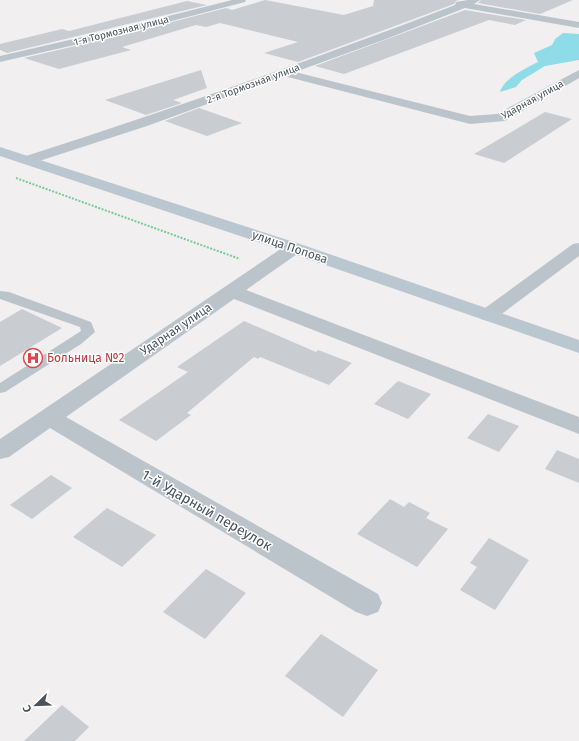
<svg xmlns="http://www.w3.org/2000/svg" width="579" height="741" viewBox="0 0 579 741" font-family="'Fira Sans',sans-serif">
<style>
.water{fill:#8edce8}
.building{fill:#c9ccd1}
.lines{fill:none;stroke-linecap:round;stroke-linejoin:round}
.path{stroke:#78ca9c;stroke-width:2;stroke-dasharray:2 1.5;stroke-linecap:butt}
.lane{fill:#bbc4cb;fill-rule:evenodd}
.street{fill:#bbc4cb;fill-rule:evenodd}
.secondary{fill:#bbc7d0;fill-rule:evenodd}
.labels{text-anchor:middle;stroke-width:3;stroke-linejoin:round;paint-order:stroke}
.far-street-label{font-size:10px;fill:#48535c;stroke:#fff}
.street-label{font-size:12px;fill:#48535c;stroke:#fff}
.health-label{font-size:12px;fill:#be3a42;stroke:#fff;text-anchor:start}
.near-street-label{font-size:14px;fill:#48535c;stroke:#fff}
</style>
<rect width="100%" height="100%" fill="#f1efef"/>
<path class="water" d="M563 33 579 34V60L545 66 522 80 516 87 500 92C504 78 525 69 538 62L534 53 552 45 555 39Z"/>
<g class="building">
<path d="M265 0 344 15 373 6 374 0H459L456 1 454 4 298 62 264 53 298 42 220 23 206 27 196 25 122 47 131 50 59 69 24 58 118 36 226 8 232 10Z"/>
<path d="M481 0H573L540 14 478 3Z"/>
<path d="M187 1 207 5 7 53 0 50V44L62 29 69 31Z"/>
<path d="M465 10 526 20 515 25 489 20 344 74 315 66Z"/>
<path d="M201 70 207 88 173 100 182 103 146 115 105 100Z"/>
<path d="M199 108 242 123 207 136 165 121Z"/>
<path d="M545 112 572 119 504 163 474 154Z"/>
<path d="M22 309 62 328 0 366V322Z"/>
<path d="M244 321 316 352 318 350 352 363 329 385 260 357 258 359 254 357 187 413 191 415 156 441 119 420 188 372 177 367Z"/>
<path d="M398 381 431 394 408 419 374 404Z"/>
<path d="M488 414 519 426 499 452 467 438Z"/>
<path d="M557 450 579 459V483L545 469Z"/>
<path d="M51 475 72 488 32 519 10 505Z"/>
<path d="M390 499 404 507 409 502 430 513 426 518 448 529 417 567 357 534Z"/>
<path d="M107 508 156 535 122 567 73 537Z"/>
<path d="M489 538 529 560 495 610 460 590 477 567 470 563Z"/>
<path d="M206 569 246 593 205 639 163 612Z"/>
<path d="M321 634 378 670 343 717 285 676Z"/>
<path d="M62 705 89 727 75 741H24Z"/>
</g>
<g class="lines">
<path class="path" d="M16 178 240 259"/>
<path class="lane" d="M0 291 9 292 91 322 95 332 81 344 5 392 0 393V383L81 331 80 327 0 299Z"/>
<g class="street">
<path d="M232 0H246L245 2 118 35 0 62V56L117 29Z"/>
<path d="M468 0H480L474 4 579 22V28L465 8 386 39 295 72 470 116 497 114 579 70V78L505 121 470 124 284 76 147 126 33 163 28 164 23 163 21 160 23 157C169 110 313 60 455 5L456 2Z"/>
<path d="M294 243 300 244 303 248 300 252 246 290 579 417V434L234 299 66 417 378 594 382 603 378 612 367 616 356 612 50 428 9 457 0 459V439L288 244Z"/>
<path d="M579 243V256L495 319 488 321 481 319 478 315 481 311 573 244Z"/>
</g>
<path class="secondary" d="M0 147 300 244 579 340V353L288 252 0 156Z"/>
</g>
<defs>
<g id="hospital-ring" transform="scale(1)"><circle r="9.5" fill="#fff" stroke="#e0444e" stroke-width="1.5"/><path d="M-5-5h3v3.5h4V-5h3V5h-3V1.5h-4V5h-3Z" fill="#e0444e"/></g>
</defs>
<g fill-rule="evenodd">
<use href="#hospital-ring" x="33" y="358"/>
</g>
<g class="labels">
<g class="far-street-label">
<text transform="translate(121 30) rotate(-14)" y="4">1-я Тормозная улица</text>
<text transform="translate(253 83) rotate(-20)" y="4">2-я Тормозная улица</text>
<text transform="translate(532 99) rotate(-29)" y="4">Ударная улица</text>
</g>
<g class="street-label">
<text transform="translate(290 247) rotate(19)" y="4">улица Попова</text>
<text transform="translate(176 329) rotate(-34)" y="4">Ударная улица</text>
</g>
<g class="health-label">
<text x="47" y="362">Больница №2</text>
</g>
<g class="near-street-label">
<text transform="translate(207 510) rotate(30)" y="5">1-й Ударный переулок</text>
</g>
</g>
<g transform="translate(36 705) rotate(247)" stroke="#ffffff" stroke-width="3" paint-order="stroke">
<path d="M0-3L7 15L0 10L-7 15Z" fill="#48535c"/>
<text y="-6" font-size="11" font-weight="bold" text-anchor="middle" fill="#48535c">С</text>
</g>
</svg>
